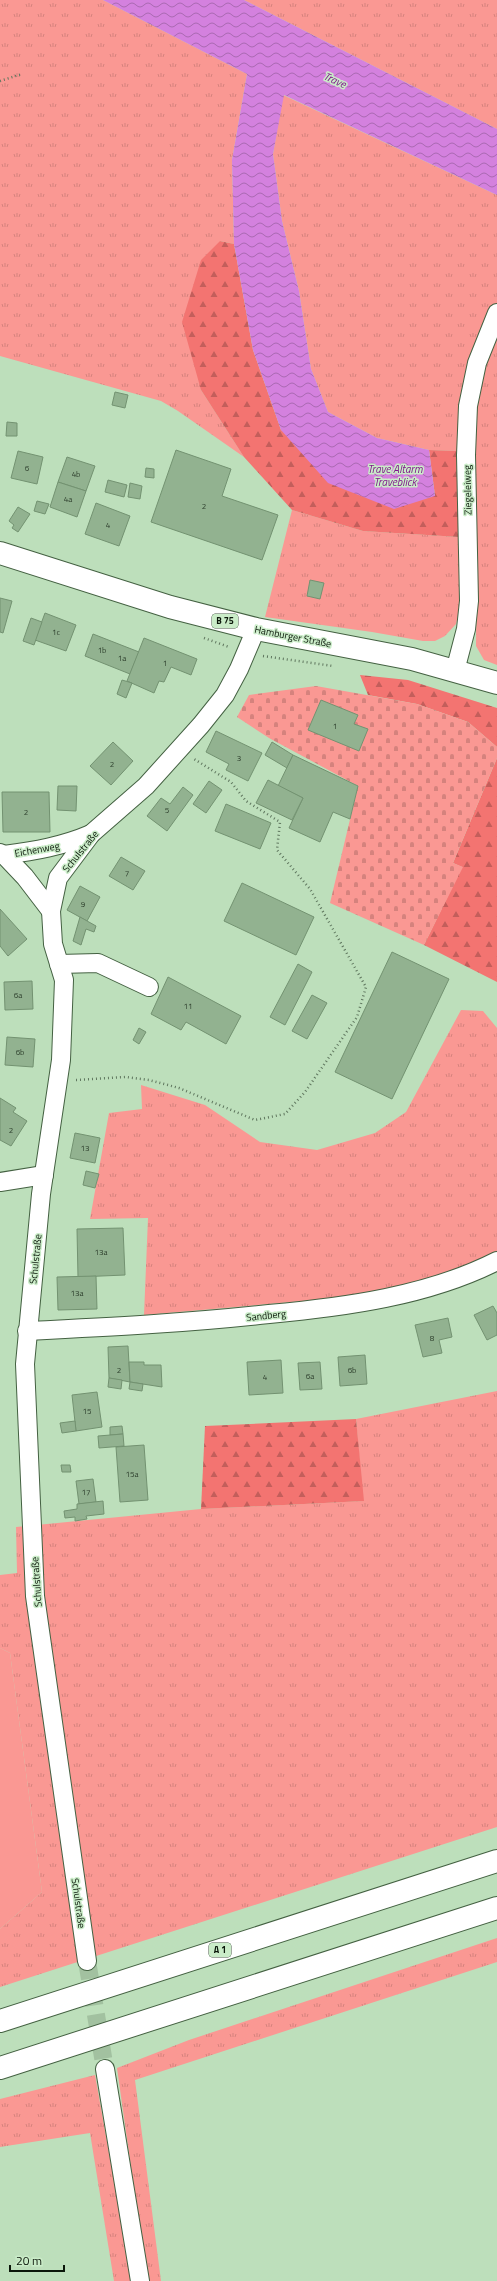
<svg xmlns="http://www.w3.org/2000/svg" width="497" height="2281" viewBox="0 0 497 2281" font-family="'Titillium Web',sans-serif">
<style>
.grass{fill:url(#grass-tufts)}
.forest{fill:url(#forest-firs)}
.cemetery{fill:url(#cemetery-stones)}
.pitch{fill:#fa9893}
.water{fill:url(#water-waves)}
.building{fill:#92b290;stroke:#739271}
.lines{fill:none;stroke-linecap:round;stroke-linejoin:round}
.minor-tunnel{stroke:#a2c1a0;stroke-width:18;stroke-dasharray:18 9;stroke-linecap:butt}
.minor-casing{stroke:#446142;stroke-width:20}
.major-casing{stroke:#446142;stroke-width:24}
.highway-casing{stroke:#446142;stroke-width:24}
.path{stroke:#5f765e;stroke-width:2.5;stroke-dasharray:1 3;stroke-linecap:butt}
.minor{stroke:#fff;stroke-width:18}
.major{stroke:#fff;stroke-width:22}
.highway{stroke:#fff;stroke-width:22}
.labels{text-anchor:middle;stroke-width:3;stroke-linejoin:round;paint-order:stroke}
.number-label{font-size:8px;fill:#2d3e2c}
.shield{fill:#caecc8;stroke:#445743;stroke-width:1}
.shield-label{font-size:9px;font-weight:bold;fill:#0b170a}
.street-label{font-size:10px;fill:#0b170a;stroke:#caecc8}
.water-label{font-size:11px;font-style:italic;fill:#7f178b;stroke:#caecc8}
</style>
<defs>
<pattern id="grass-tufts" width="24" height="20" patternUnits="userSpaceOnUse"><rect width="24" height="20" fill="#fa9893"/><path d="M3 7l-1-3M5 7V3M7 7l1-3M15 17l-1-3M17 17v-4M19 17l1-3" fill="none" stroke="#d5827d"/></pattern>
<pattern id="forest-firs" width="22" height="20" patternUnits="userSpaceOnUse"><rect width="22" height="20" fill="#f37471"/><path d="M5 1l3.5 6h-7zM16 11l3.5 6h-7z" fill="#c35e5b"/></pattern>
<pattern id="cemetery-stones" width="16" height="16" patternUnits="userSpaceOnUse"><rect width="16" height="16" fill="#fa9893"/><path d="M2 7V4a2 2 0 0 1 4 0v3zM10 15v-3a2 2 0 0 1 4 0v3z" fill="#d5827d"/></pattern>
<pattern id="water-waves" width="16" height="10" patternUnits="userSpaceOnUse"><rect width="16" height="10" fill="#d481de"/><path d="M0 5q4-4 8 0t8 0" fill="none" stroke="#aa69b2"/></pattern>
</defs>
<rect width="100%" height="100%" fill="#bddfbb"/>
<g class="grass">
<path d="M0 0H103L247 74 232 160 234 244 220 241 201 390 244 457 178 411 161 401 0 356Z"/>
<path d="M244 0H497V129Z"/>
<path d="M283 95 497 195V665L484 660 476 646 477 518 458 519 456 451 429 450 377 438 328 412 311 369 299 291 282 221 273 154Z"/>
<path d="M292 510 363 531 459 537 462 598 456 624 445 636 435 641H423L372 632 265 617Z"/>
<path d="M461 1010 483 1011 497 1028V1252L444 1276 383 1294 144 1315 148 1218 90 1219 109 1113 142 1109 141 1085 205 1105 260 1142 317 1150 375 1133 406 1112Z"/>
<path d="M497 1391V1827L0 1987V1929L42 1892 10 1653 0 1648V1575L17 1573 16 1527 201 1509 363 1501 356 1419Z"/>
<path d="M497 1938V1962L135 2080 161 2281H147L117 2068 189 2040Z"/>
<path d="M95 2075 132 2281H114L90 2133 0 2147V2099Z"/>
</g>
<g class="forest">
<path d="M220 241 234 244 253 350 281 430 435 496 429 450 456 451 459 537 363 531 292 510 244 457 201 390 182 322 201 260Z"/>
<path d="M360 675 408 680 497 708V747L468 722 417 704 368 695Z"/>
<path d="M497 758V982L424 945 462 867 453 863Z"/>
<path d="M356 1419 364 1501 201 1509 205 1426Z"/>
</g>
<path class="cemetery" d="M316 686 417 704 468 722 497 747V758L453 863 463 867 424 945 330 903 358 786 269 738 237 717 249 695Z"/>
<path class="pitch" d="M0 1648 10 1653 42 1892 0 1929Z"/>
<path class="water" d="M103 0H244L497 129V195L284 95 273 154 282 221 299 291 311 369 315 379 328 412 377 438 429 450 435 496 394 509 328 483 281 430 253 350 234 244 232 160 247 74Z"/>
<g class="building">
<path d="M115 392 128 395 125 408 112 405Z"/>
<path d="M7 422 17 423V436H6Z"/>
<path d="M176 450 231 469 222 496 278 515 262 560 151 522Z"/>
<path d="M18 451 43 457 37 484 11 478Z"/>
<path d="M67 457 95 466 86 491 58 482Z"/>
<path d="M146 468 154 469V478L145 477Z"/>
<path d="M108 480 127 485 124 497 105 492Z"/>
<path d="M58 482 86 491 77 517 50 507Z"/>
<path d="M130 483 142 486 140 499 128 497Z"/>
<path d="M37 501 49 504 45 514 34 511Z"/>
<path d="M96 503 130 516 119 546 85 534Z"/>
<path d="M18 507 30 514 18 532 12 528 14 525 9 521Z"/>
<path d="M310 580 324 583 320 599 307 596Z"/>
<path d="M0 598 12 601 3 633 0 632Z"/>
<path d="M45 613 76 625 66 651 35 640Z"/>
<path d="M31 618 42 622 34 645 23 641Z"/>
<path d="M93 634 139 652 130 674 85 656Z"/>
<path d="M144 638 197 659 191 675 171 667 164 682 159 681 154 693 127 681Z"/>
<path d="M122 680 132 683 126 698 117 694Z"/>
<path d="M321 700 358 715 354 724 368 729 359 751 308 730Z"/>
<path d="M216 731 262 753 248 781 226 770 229 764 206 752Z"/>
<path d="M113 742 133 761 111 785 90 766Z"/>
<path d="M272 742 293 755 287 768 265 755Z"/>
<path d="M293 755 358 786 350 819 333 812 320 842 289 828 303 798 278 786Z"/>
<path d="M268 780 303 798 292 820 256 803Z"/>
<path d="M209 781 222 790 206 813 193 804Z"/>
<path d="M58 786H77L76 811 57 810Z"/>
<path d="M183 787 193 795 167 831 147 816 161 798 170 804Z"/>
<path d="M2 792H49L50 832H3Z"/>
<path d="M226 804 271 823 260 849 215 831Z"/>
<path d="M121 857 145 871 133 890 109 876Z"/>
<path d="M242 883 314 917 296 955 224 921Z"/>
<path d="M80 886 100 897 87 921 67 910Z"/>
<path d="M0 909 27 939 8 956 0 946Z"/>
<path d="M80 917 96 926 94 932 86 929 81 945 73 941Z"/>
<path d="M392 952 449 979 392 1099 335 1072Z"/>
<path d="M298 964 312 972 285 1025 270 1017Z"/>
<path d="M168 977 241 1016 226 1044 186 1022 181 1030 151 1014Z"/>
<path d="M32 981 33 1009 5 1010 4 982Z"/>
<path d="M312 995 327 1003 307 1039 292 1031Z"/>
<path d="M139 1028 146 1032 139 1044 133 1040Z"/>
<path d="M7 1037 35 1039 33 1067 5 1065Z"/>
<path d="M0 1098 16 1108 13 1112 27 1121 11 1146 0 1140Z"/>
<path d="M75 1133 100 1138 95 1163 70 1158Z"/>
<path d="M86 1171 99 1174 95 1188 83 1185Z"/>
<path d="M123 1228 125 1275 78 1277 77 1229Z"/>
<path d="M96 1276 97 1309 58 1310 57 1277Z"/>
<path d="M493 1306 497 1313V1335L487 1340 474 1315Z"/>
<path d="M448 1318 452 1337 439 1340 442 1353 423 1357 415 1325Z"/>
<path d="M128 1346 130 1382 109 1378 108 1347Z"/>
<path d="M365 1355 367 1384 340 1386 338 1357Z"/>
<path d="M281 1360 283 1393 249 1395 247 1362Z"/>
<path d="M129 1362H144V1365H161L162 1387 130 1382Z"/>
<path d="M320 1362 322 1389 300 1390 298 1363Z"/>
<path d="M109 1378 122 1380 121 1389 108 1387Z"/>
<path d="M130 1382 143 1384 142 1391 129 1389Z"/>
<path d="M97 1392 102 1427 76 1431 72 1395Z"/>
<path d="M75 1421 76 1431 62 1433 60 1423Z"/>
<path d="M122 1426 123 1434 110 1435V1427Z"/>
<path d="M123 1434 124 1446 99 1448 98 1436Z"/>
<path d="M144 1445 148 1500 120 1502 116 1447Z"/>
<path d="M61 1465H70L71 1472H62Z"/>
<path d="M93 1479 96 1502 79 1504 76 1481Z"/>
<path d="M103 1501 104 1514 86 1516 87 1519 75 1521V1517L65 1518 64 1511 77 1509V1504Z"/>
</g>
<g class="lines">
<path class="minor-tunnel" d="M87 1961 105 2069"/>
<g class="minor-casing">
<g id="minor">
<path d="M455 671 466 629 469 601 466 455 468 406 477 363 497 313"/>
<path d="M0 853 4 855 25 877 51 911"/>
<path d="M4 855C35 851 63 846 91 834"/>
<path d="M59 964 98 963 149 987"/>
<path d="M0 1182 44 1175"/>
<path d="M27 1331C108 1327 188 1323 269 1314 345 1307 428 1296 497 1261"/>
<path d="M87 1961 35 1596 25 1364 41 1194 61 1060 64 980 53 944 51 911 58 878 91 834 146 786 201 725 225 695 239 669 256 629"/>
<path d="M105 2069 140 2281"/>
</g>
</g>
<g class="major-casing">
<path id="major" d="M0 553 170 607 256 629 412 659 497 683"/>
</g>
<g class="highway-casing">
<g id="highway">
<path d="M0 2021 497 1861"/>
<path d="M0 2068 497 1908"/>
</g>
</g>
<g class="path">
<path d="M0 81 22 74"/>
<path d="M204 638 229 647"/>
<path d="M263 656 333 666"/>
<path d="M76 1080 126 1077 149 1080 179 1088 255 1120 285 1114 305 1092 357 1017 366 987 310 889 277 850 280 822 246 801 231 782 194 759"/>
</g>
<use href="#minor" class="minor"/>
<use href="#major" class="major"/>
<use href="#highway" class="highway"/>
</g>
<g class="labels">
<g class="number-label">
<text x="27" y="471">6</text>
<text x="76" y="477">4b</text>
<text x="68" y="502">4a</text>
<text x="204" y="509">2</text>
<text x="108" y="528">4</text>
<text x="56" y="635">1c</text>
<text x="102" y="653">1b</text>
<text x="122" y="661">1a</text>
<text x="165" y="666">1</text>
<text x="335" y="729">1</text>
<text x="239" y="761">3</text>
<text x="112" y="767">2</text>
<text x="167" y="813">5</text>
<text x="26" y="815">2</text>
<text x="127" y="876">7</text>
<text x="83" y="907">9</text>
<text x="18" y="998">6a</text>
<text x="188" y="1009">11</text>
<text x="20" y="1055">6b</text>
<text x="11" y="1133">2</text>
<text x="85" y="1151">13</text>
<text x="101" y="1255">13a</text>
<text x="77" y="1296">13a</text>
<text x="432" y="1341">8</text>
<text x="119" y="1373">2</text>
<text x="352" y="1373">6b</text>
<text x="310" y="1379">6a</text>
<text x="265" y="1380">4</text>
<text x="87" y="1414">15</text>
<text x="132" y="1477">15a</text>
<text x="86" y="1495">17</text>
</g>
<g class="shield">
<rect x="212" y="614" width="26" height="14" rx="3"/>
<rect x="209" y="1943" width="22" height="14" rx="3"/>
</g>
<g class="shield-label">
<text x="225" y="624">B 75</text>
<text x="220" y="1953">A 1</text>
</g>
<g class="street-label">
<text transform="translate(467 490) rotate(-91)" y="4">Ziegeleiweg</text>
<text transform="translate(293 636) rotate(11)" y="4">Hamburger Straße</text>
<text transform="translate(37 849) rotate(-10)" y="4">Eichenweg</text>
<text transform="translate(80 851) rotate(-51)" y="4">Schulstraße</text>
<text transform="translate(35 1259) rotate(-84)" y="4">Schulstraße</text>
<text transform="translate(266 1315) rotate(-6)" y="4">Sandberg</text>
<text transform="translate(36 1582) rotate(-94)" y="4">Schulstraße</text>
<text transform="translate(79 1903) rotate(82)" y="4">Schulstraße</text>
</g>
<g class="water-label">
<text transform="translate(335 80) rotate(25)" y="4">Trave</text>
<text x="395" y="473">Trave Altarm<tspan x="395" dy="13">Traveblick</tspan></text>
</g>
</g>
<path d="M10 2265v6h54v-6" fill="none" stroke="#0b170a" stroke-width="2"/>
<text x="16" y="2265" font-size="12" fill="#0b170a" stroke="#caecc8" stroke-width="3" paint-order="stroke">20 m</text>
</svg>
